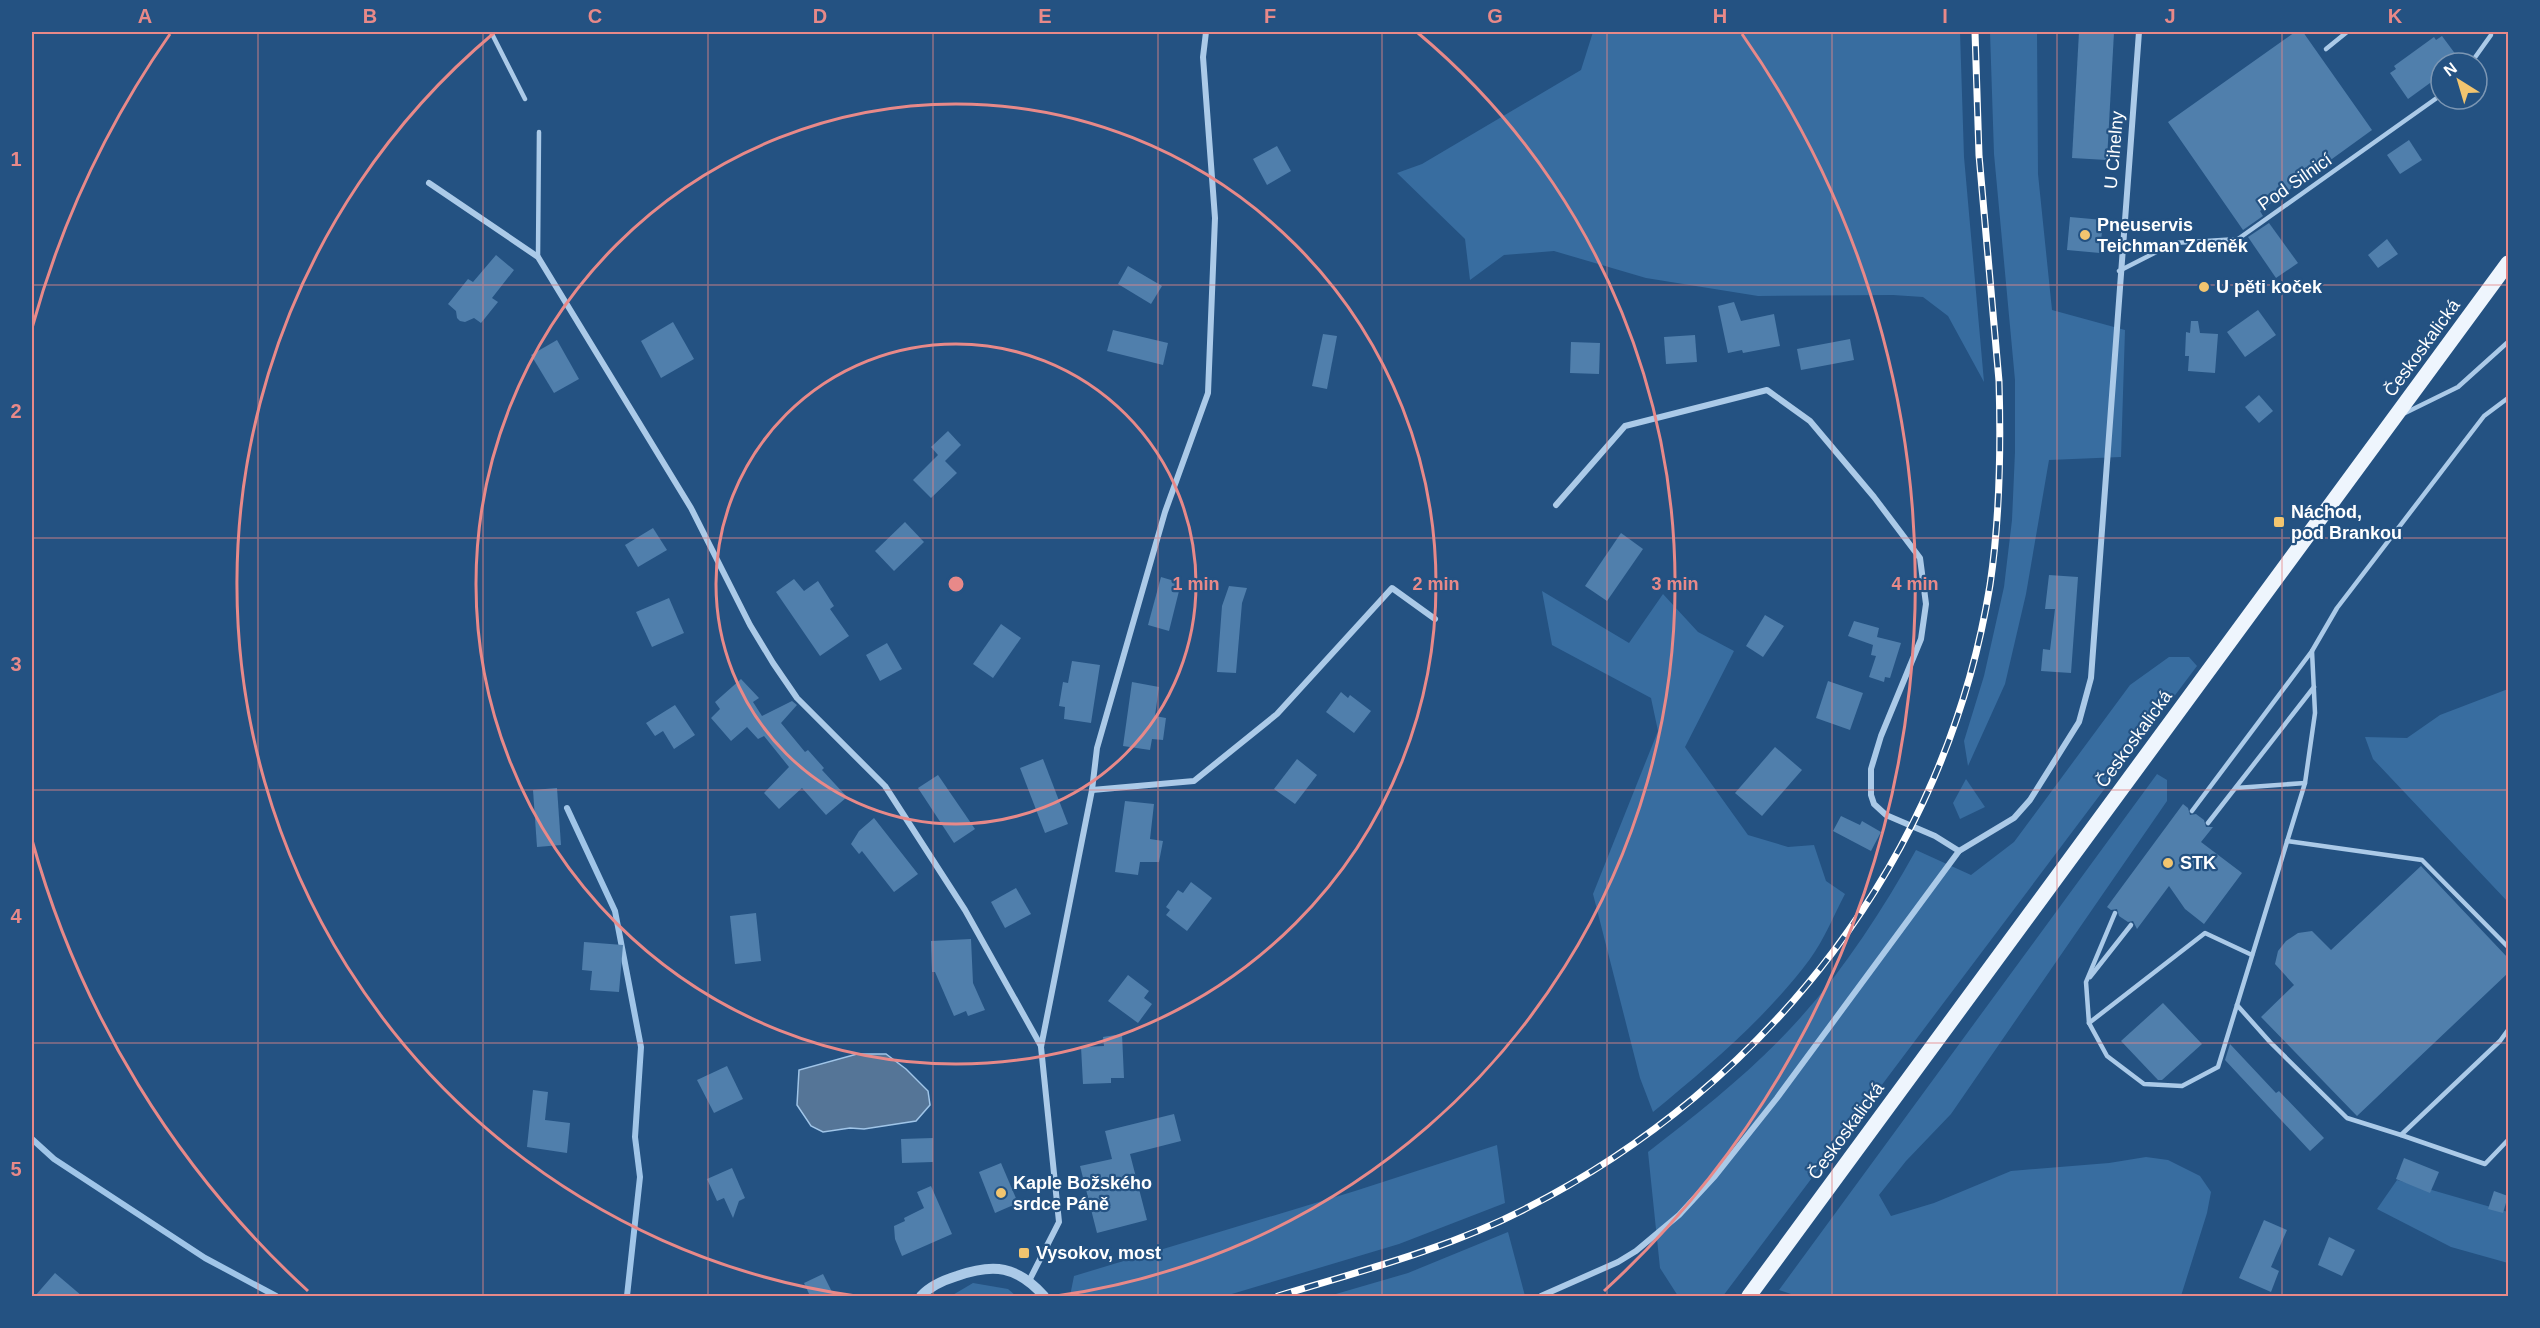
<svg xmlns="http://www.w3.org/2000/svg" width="2540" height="1328" viewBox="0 0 2540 1328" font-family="Helvetica,sans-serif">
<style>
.green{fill:#386da0}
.water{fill:#557597;stroke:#a0c5e8;stroke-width:1.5}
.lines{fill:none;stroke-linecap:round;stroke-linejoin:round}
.stream{stroke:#a0c5e8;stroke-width:6}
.building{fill:#507fac}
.service{stroke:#abcae8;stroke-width:4.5}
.minor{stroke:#abcae8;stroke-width:6}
.tertiary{stroke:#abcae8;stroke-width:10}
.primary{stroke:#eef5fd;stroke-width:15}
.rail-casing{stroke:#fff;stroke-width:7}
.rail{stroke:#245282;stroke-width:4.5;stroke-dasharray:14;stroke-linecap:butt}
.grid{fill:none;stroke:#e88989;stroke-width:1.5;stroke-opacity:0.55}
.ring{fill:none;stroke:#e88989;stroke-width:3}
.poi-dot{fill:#f2c56f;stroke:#245282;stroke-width:2}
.labels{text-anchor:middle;stroke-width:4.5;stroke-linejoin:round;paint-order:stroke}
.street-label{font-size:18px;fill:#fff;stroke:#245282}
.poi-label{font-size:18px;font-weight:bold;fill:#fff;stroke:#245282;text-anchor:start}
.centre{fill:#e88989;stroke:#245282;stroke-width:3}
.ring-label{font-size:18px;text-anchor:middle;font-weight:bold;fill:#e88989;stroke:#245282;stroke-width:4.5;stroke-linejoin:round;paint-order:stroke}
.neatline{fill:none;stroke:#e88989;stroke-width:2}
.grid-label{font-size:20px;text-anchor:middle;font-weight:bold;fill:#e88989}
</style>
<rect width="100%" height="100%" fill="#245282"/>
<g class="green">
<path d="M1593 32H1960L1964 157 1984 382 1948 316 1923 297 1893 295 1758 296 1646 278 1554 251 1504 255 1470 280 1465 239 1397 173 1422 164 1581 70Z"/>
<path d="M1990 32H2037L2038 174 2052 310 2125 330 2121 457 2049 460 2026 594 2005 684 1968 766 1964 741 1984 676 2004 587 2012 520 2015 452V380L1994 154Z"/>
<path d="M1542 591 1629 643 1663 594 1698 632 1734 651 1685 747 1748 835 1788 847 1814 845 1826 881 1845 894C1834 915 1824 940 1810 959 1767 1017 1709 1066 1653 1112L1640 1078 1593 894 1658 731 1651 698 1552 645Z"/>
<path d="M2169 657H2189L2197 666 1723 1296H1678L1660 1268 1648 1152C1697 1114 1747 1075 1790 1029 1840 976 1881 913 1916 850L1971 875 2014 842 2130 685Z"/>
<path d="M2508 689V902L2373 759 2365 737 2407 738 2440 715Z"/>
<path d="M2157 774 2167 780V801L1951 1114 1906 1161 1879 1195 1891 1216 1934 1203 2011 1171 2109 1163 2146 1157 2168 1160 2200 1176 2211 1192 2207 1213 2181 1296H1797L1779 1290Z"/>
<path d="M1966 779 1985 807 1960 819 1953 803Z"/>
<path d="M1497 1145 1505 1203 1399 1244 1225 1296H1070L1074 1276 1355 1191Z"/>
<path d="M2397 1180 2508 1212V1263L2451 1247 2377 1209Z"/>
<path d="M1508 1232 1525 1296H1329L1408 1273Z"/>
<path d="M973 1283 1008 1289 1016 1296H951Z"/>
</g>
<path class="water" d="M857 1054H886L906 1069 928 1091 930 1105 916 1121 864 1129 850 1128 823 1132 811 1126 797 1105 799 1070Z"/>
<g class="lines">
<g class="stream">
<path d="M567 808 615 911 641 1047 635 1137 640 1177 627 1296"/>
<path d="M32 1139 54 1159 205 1258 276 1296"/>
</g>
</g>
<g class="building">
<path d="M2079 32H2114L2107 160 2072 158Z"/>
<path d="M2295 32H2303L2372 130 2260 211 2263 216 2243 230 2168 122Z"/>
<path d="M2442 36 2462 63H2441V75L2408 99 2390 73 2396 69 2394 66 2434 37 2436 40Z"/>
<path d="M2409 140 2422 160 2400 174 2387 155Z"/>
<path d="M1277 146 1291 171 1267 185 1253 159Z"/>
<path d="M2070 217 2103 220 2100 253 2067 250Z"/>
<path d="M2269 223 2298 263 2276 278 2248 237Z"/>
<path d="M2387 239 2398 254 2378 268 2368 255Z"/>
<path d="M496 255 514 270 492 298 498 302 481 323 474 318 465 322 460 321 457 318 456 311 448 304 468 279 473 282Z"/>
<path d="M1128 266 1162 286 1151 304 1118 284Z"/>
<path d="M1734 302 1741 321 1774 314 1780 346 1743 353 1742 350 1728 353 1718 306Z"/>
<path d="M2258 310 2276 335 2245 357 2227 332Z"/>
<path d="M2191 321H2198L2200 333 2218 334 2215 373 2188 371 2189 356H2185L2186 332 2190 333Z"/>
<path d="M673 322 694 359 661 378 641 341Z"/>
<path d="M1113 330 1168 343 1163 365 1107 351Z"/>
<path d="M1323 334 1337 336 1327 389 1312 386Z"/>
<path d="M1695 335 1697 362 1666 364 1664 337Z"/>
<path d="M1850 339 1854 360 1801 370 1797 349Z"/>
<path d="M557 340 579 379 554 393 531 355Z"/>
<path d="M1571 342 1600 343 1599 374 1570 373Z"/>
<path d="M2259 395 2273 411 2259 423 2245 407Z"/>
<path d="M948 431 961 445 945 461 957 473 931 498 913 480 938 455 931 447Z"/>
<path d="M905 522 924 542 894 571 875 551Z"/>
<path d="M653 528 667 550 638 567 625 545Z"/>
<path d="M1621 533 1643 549 1607 601 1585 586Z"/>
<path d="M2049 575 2078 577 2071 673 2041 671 2043 649 2050 650 2055 609H2045Z"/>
<path d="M1161 577 1181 583 1169 631 1148 625Z"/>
<path d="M794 579 804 591 818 581 834 606 830 609 849 636 820 656 776 592Z"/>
<path d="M1229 586 1247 588 1242 603 1236 673 1217 672 1222 606Z"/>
<path d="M669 598 684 633 652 647 636 612Z"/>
<path d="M1765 615 1784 626 1763 657 1746 646Z"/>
<path d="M1854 621 1879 628 1877 637 1901 643 1890 678 1885 677 1884 682 1869 677 1876 656 1871 655 1873 645 1848 636Z"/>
<path d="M1001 624 1021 638 993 678 973 664Z"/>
<path d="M887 643 902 669 880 681 866 655Z"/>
<path d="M1072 661 1100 665 1091 723 1064 719 1065 707 1059 706 1063 682 1068 683Z"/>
<path d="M741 679 759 698 753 702 762 716 792 701 797 705 781 723 805 752 808 750 824 768 822 770 847 797 826 815 802 788 779 809 764 793 789 767 764 736 758 739 747 727 731 741 711 718 720 709 715 702Z"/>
<path d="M1828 681 1863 693 1850 730 1816 718Z"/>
<path d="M1132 682 1159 687 1155 716 1166 718 1163 740 1152 739 1150 750 1123 746Z"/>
<path d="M1341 692 1348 698 1350 695 1371 711 1354 733 1326 712Z"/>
<path d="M675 705 695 735 674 749 663 731 655 736 646 723Z"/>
<path d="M1775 747 1802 770 1762 816 1735 793Z"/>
<path d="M1043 759 1068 824 1045 833 1020 768Z"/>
<path d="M1297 759 1317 775 1295 804 1274 789Z"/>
<path d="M938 775 975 829 954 843 918 788Z"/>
<path d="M557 788 561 845 537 847 533 790Z"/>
<path d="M1125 801 1154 804 1150 839 1163 841 1159 862H1140L1138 875 1115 872Z"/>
<path d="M2183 804 2188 808 2190 815 2196 814 2204 820 2206 827H2213L2201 842 2242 873 2204 924 2185 909 2169 886 2137 929 2133 921 2128 922 2119 916 2117 909 2111 910 2107 907Z"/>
<path d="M1841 816 1860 825 1862 821 1881 832 1871 851 1833 831Z"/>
<path d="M874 818 918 874 894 892 862 851 859 854 851 844 859 831Z"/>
<path d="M2421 866 2508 958V973L2357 1116 2261 1017 2294 985 2275 964 2278 951 2286 941 2298 933 2312 931 2331 950Z"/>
<path d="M1191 882 1212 898 1187 931 1166 915 1170 910 1166 907 1178 890 1183 893Z"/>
<path d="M1016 888 1031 914 1005 928 991 902Z"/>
<path d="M756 913 761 961 735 964 730 916Z"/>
<path d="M971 939 973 983 985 1010 968 1016 966 1011 954 1016 935 972H932L931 941Z"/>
<path d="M584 942 623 945 619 992 590 990 592 971 582 970Z"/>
<path d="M1128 975 1149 991 1144 998 1152 1004 1138 1023 1108 1001Z"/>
<path d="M2163 1003 2202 1044 2162 1080H2158L2121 1041Z"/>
<path d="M1122 1034 1124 1078H1111V1083L1083 1084 1081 1047 1104 1046 1103 1037Z"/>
<path d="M2230 1044 2276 1093 2279 1091 2324 1138 2310 1151 2225 1060Z"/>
<path d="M727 1066 743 1099 714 1113 697 1080Z"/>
<path d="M533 1090 548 1092 545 1120 570 1123 567 1153 527 1147Z"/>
<path d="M1174 1114 1181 1141 1130 1154 1147 1220 1097 1233 1080 1166 1112 1159 1105 1131Z"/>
<path d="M933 1138V1162L902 1163 901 1139Z"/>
<path d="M2404 1158 2439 1172 2430 1193 2396 1179Z"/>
<path d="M1001 1163 1018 1203 995 1213 979 1172Z"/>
<path d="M732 1168 745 1198 739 1201 733 1218 724 1198 717 1201 707 1179Z"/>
<path d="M931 1186 952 1234 902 1256 895 1239 894 1226 905 1221 904 1218 924 1208 917 1192Z"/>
<path d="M2494 1191 2508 1196 2503 1213 2488 1209Z"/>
<path d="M2264 1220 2287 1230 2271 1267 2279 1271 2271 1292 2239 1278Z"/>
<path d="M2329 1237 2355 1250 2342 1276 2318 1265Z"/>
<path d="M55 1273 82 1296H35Z"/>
<path d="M823 1274 834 1296H810L804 1283Z"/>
</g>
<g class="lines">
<g class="service">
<path d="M491 32 525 99"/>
<path d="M2326 49 2347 32"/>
<path d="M2471 63 2491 35"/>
<path d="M538 257 539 132"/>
<path d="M2119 271 2174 243 2238 239 2441 95"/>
<path d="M2405 413 2458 387 2508 342"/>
<path d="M2236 788 2305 783"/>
<path d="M2192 811 2312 651 2337 608 2484 416 2508 398"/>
<path d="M2208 823 2314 687"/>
<path d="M2287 841 2422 860 2508 947"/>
<path d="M2115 913 2086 982 2089 1023 2107 1056 2144 1084 2182 1086 2218 1067 2305 783 2315 713 2312 651"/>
<path d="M2090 977 2131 925"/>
<path d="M2237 1005 2270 1042 2347 1118 2401 1135 2500 1041 2508 1030"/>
<path d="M2089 1023 2205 933 2252 955"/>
<path d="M2401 1135 2485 1164 2508 1140"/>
</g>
<g class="minor">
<path d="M429 183 538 257 691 508 750 625 773 663 797 698 885 786 965 910 1041 1046"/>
<path d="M1556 505 1625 426 1767 390 1810 421 1874 497 1920 558 1926 604 1921 639 1881 736 1871 769V795L1874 804 1886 815 1935 836 1959 851"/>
<path d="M1092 790 1194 781 1277 714 1392 588 1435 619"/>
<path d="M1029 1281 1059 1222 1041 1047 1092 790 1097 748 1165 512 1208 393 1215 218 1203 57 1206 32"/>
<path d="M1541 1296 1618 1262 1636 1251 1679 1215 1715 1176 1777 1098 1959 851 2014 818 2030 800 2079 722 2091 678 2139 32"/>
</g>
<path class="tertiary" d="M921 1296C930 1286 944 1280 957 1276 994 1263 1017 1266 1044 1296"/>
<path class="primary" d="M1749 1296 2508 263"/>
<g class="rail-casing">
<path id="rail" d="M1278 1296C1361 1271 1447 1249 1525 1209 1769 1085 1946 857 1990 585 2000 518 2001 448 1999 381L1979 155 1975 32"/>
</g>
<use href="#rail" class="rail"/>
</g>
<path class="grid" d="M258 32V1296M483 32V1296M708 32V1296M933 32V1296M1158 32V1296M1382 32V1296M1607 32V1296M1832 32V1296M2057 32V1296M2282 32V1296M32 285H2508M32 538H2508M32 790H2508M32 1043H2508"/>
<g class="ring">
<circle cx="956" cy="584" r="240"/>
<circle cx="956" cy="584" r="480"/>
<path d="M856 1296A719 719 0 0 1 494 33M1418 33A719 719 0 0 1 1056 1296"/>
<path d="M308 1291A959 959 0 0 1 32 840M32 328A959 959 0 0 1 170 34M1742 34A959 959 0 0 1 1604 1291"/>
</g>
<g class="poi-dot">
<circle cx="2085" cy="235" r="6"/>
<circle cx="2204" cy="287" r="6"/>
<rect x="2273" y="516" width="12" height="12" rx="3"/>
<circle cx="2168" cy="863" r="6"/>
<circle cx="1001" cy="1193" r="6"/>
<rect x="1018" y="1247" width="12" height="12" rx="3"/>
</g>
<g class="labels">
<g class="street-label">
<text transform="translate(2114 150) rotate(-85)" y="6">U Cihelny</text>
<text transform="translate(2295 182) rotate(-35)" y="6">Pod Silnicí</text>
<text transform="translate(2422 348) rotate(-54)" y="6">Českoskalická</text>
<text transform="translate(2134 739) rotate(-54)" y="6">Českoskalická</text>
<text transform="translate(1846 1131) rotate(-54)" y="6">Českoskalická</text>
</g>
<g class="poi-label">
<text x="2097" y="231">Pneuservis<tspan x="2097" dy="21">Teichman Zdeněk</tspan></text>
<text x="2216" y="293">U pěti koček</text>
<text x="2291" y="518">Náchod,<tspan x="2291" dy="21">pod Brankou</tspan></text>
<text x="2180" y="869">STK</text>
<text x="1013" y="1189">Kaple Božského<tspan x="1013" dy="21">srdce Páně</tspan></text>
<text x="1036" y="1259">Vysokov, most</text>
</g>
</g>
<circle cx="956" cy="584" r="9" class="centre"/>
<g class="ring-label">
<text x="1196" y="590">1 min</text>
<text x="1436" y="590">2 min</text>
<text x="1675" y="590">3 min</text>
<text x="1915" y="590">4 min</text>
</g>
<rect width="2540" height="1328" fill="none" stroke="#245282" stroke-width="66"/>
<g transform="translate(2459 81) rotate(323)"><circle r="28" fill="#245282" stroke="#7c97b4" stroke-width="1.5"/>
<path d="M0-4.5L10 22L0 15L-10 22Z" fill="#f2c56f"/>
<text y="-9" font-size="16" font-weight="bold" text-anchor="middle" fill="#ffffff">N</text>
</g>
<rect x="33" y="33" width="2474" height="1262" class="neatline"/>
<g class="grid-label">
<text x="145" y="23">A</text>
<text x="370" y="23">B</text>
<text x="595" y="23">C</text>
<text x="820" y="23">D</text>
<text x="1045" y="23">E</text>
<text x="1270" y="23">F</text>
<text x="1495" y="23">G</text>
<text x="1720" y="23">H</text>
<text x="1945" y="23">I</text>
<text x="2170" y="23">J</text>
<text x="2395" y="23">K</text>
<text x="16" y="166">1</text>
<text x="16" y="418">2</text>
<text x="16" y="671">3</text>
<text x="16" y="923">4</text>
<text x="16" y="1176">5</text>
</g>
</svg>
